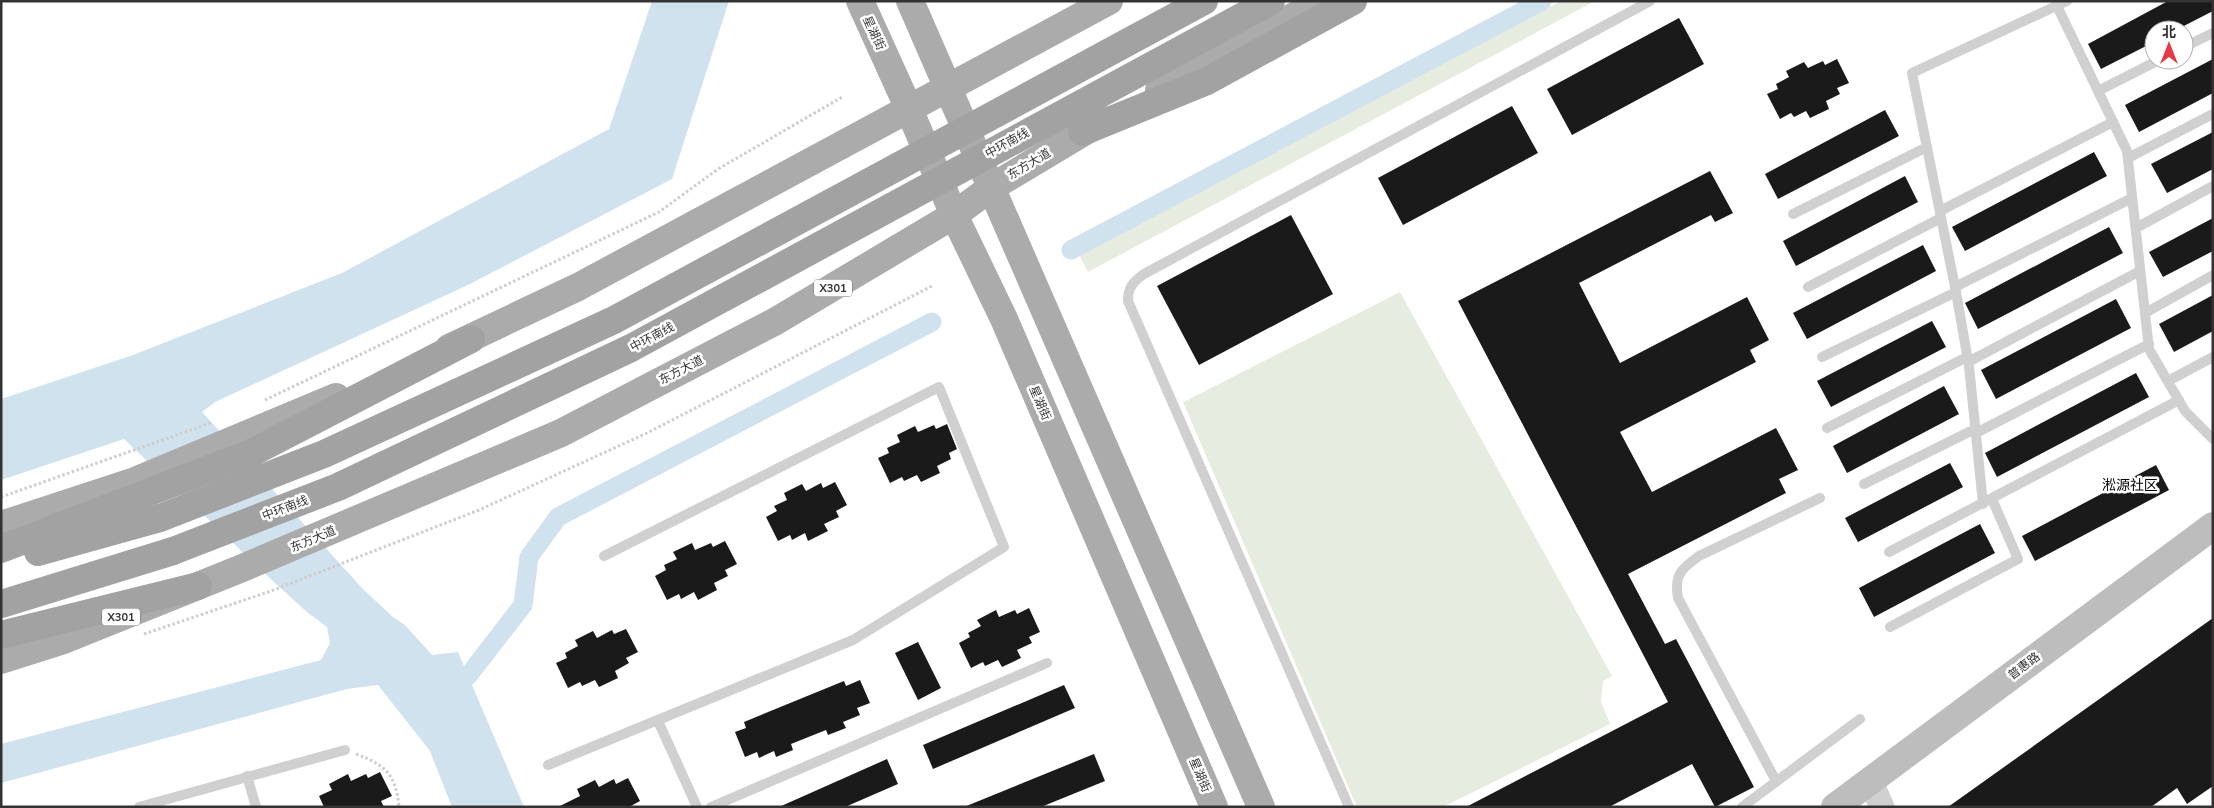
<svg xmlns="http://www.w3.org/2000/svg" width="2214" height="808" viewBox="0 0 2214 808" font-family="Mulish,'Noto Sans SC',sans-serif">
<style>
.green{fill:#e6ecdf}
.water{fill:#cfe2ee}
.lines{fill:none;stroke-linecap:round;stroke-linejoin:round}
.canal{stroke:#cfe2ee;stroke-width:19}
.building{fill:#1a1a1a}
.path{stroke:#cdcdcd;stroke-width:3;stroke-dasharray:2.5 2.5;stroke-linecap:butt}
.service{stroke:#d0d0d0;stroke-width:10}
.tertiary{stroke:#d0d0d0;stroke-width:25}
.secondary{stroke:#bdbdbd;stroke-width:28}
.primary{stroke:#ababab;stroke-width:28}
.trunk{stroke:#a2a2a2;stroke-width:28}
.trunk-bridge{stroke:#a2a2a2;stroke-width:28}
.labels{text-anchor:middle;stroke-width:5;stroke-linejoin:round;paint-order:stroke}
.shield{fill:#fff;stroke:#707070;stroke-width:1}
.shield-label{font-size:11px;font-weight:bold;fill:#333}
.street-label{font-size:12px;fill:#333;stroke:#fff}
.neighbourhood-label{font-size:14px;fill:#000;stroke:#fff}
</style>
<rect width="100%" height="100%" fill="#fff"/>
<g class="green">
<path d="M1561 1H1595L1088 272 1079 255Z"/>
<path d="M1400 292 1612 676 1603 681 1601 702 1610 724 1443 807H1357L1183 402Z"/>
</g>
<path class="water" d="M652 1H729L672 179 468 285 215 402 202 412 363 589 393 617 405 625 432 655 458 652 524 807H452L430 751 378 685 347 689 1 783V744L321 660 330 643 327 627 307 612 275 583 124 439 1 480V399L133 355 342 273 609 129Z"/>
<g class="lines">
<g class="canal">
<path d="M1071 250 1542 1"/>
<path d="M468 676 523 605 529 557 558 517 932 322"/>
</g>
</g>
<g class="building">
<path d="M2168 1H2213V11L2176 30H2154V42L2101 69 2088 44Z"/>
<path d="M1679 18 1704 64 1572 135 1547 89Z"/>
<path d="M1837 59 1849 83 1837 88 1840 94 1826 101 1829 109 1810 118 1806 111 1794 117 1791 113 1780 119 1767 94 1778 89 1776 84 1789 77 1786 71 1804 62 1808 68 1823 61 1825 65Z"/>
<path d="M2213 59V93L2139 132 2125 105Z"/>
<path d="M1512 106 1538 153 1403 225 1378 178Z"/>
<path d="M1885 110 1899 136 1778 199 1765 174Z"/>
<path d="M2213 132V169L2167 193 2151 164Z"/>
<path d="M2094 152 2107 176 1965 251 1952 227Z"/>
<path d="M1710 171 1733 213 1715 222 1711 215 1579 283 1620 363 1747 297 1769 340 1750 350 1756 362 1620 432 1652 492 1776 428 1798 470 1779 479 1786 493 1628 574 1665 644 1676 639 1754 787 1715 807 1692 764 1609 807H1466L1668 702 1458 301Z"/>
<path d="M1905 176 1918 202 1796 266 1783 241Z"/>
<path d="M1291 215 1333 294 1199 365 1157 286Z"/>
<path d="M2213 218V251L2163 277 2149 252Z"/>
<path d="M2109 227 2123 253 1978 329 1965 303Z"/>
<path d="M1923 245 1936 271 1807 339 1793 313Z"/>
<path d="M2213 295V331L2174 352 2159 324Z"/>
<path d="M2116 299 2131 328 1996 399 1981 370Z"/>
<path d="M1932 321 1946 347 1831 407 1817 381Z"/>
<path d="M2136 373 2149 397 1997 477 1985 453Z"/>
<path d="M1944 386 1959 414 1847 473 1833 446Z"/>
<path d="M947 424 957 449 949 453 951 459 937 466 940 473 921 482 917 475 904 481 902 477 890 483 878 458 889 453 887 448 900 442 897 435 915 426 918 432 934 425 936 429Z"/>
<path d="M1950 463 1963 487 1858 542 1845 518Z"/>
<path d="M2156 465 2169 490 2035 561 2022 536Z"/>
<path d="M835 482 847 505 836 511 839 517 824 524 828 531 808 541 805 533 792 540 790 535 778 541 766 517 777 511 774 506 787 500 784 493 802 484 806 491 821 483 823 488Z"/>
<path d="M1980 524 1995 553 1874 617 1859 588Z"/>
<path d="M725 541 737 564 725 570 728 576 714 583 717 590 698 600 694 592 681 599 679 594 667 600 655 576 666 570 664 565 677 559 673 552 692 543 695 550 711 543 713 547Z"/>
<path d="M1029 608 1040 632 1029 637 1032 643 1017 650 1021 658 1002 667 998 660 985 666 983 662 971 668 959 643 970 637 968 633 981 626 977 620 996 610 999 617 1015 610 1017 614Z"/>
<path d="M2213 618V786L2187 804 2177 788 2151 807H1948Z"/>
<path d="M626 629 638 652 626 658 629 663 615 671 618 678 599 687 595 680 582 686 580 682 568 688 556 663 567 658 565 653 578 646 575 640 593 631 597 638 612 630 614 634Z"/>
<path d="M918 642 941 688 918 700 895 653Z"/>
<path d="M860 680 870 703 857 708 860 715 843 722 846 728 828 735 826 730 791 744 793 750 776 757 774 751 759 758 757 752 745 757 735 732 746 728 744 722 844 681 846 686Z"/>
<path d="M1064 685 1075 708 933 769 923 745Z"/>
<path d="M1094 754 1105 781 1041 807H964Z"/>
<path d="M887 759 898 784 845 807H779Z"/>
<path d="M380 772 392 796 381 801 384 807H324L319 796 332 790 329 784 348 774 351 781 366 774 368 778Z"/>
<path d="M628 778 640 801 629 807H558L580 796 577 789 595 780 599 787 614 779 616 784Z"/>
</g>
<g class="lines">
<g class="path">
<path d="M265 400 659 212 718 169 844 96"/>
<path d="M1 497 213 422"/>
<path d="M144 634 271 591 479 510 647 433 932 286"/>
<path d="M356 754C386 765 396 775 399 807"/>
</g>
<g class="service">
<path d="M2057 6 2127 151 2149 349 2185 411 2213 439"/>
<path d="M2184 47 2213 33"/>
<path d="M2098 91 2159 60"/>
<path d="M2128 158 2213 114"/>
<path d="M1940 211 2113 122"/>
<path d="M1793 214 1927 147"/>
<path d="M2136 228 2213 186"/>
<path d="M1808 287 1941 218"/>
<path d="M1955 287 2132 198"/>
<path d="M2145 313 2213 275"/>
<path d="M1822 357 1956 292"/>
<path d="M1968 362 2140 271"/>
<path d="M2168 381 2213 357"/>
<path d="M1827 428 1967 357"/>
<path d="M1976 433 2149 344"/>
<path d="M1864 484 1975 429"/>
<path d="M1983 504 1969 366 1956 292 1912 73 2067 1"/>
<path d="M1889 552 2179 400"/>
<path d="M1890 627 2018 559 1992 499"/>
<path d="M658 721 697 807"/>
<path d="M548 765 853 640 1004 547 939 387 604 556"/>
<path d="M247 776 256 807"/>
<path d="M1776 781 1678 598C1674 575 1681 569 1699 556L1820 498"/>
<path d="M139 807 345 750"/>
<path d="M711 807 1047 663"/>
<path d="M1349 807 1128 301C1128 287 1133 282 1144 274L1650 1"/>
<path d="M1742 807 1860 719"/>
</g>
<path class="tertiary" d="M1870 780 1882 807"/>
<path class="secondary" d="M1835 807 2213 526"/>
<g class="primary">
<path d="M860 1 909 109 954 215 1004 319 1214 807"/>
<path d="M910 1 1261 807"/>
<path d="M1159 90 1322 1"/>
<path d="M449 348 578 287 1109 1"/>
<path d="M1 525 135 481 336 397"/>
<path d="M1 660 61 641 240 569 561 433 776 321 954 215 992 187 1104 120"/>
</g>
<g class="trunk">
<path d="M1082 132 1207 81 1353 1"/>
<path d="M1 549 251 453 471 339"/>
<path d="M38 552 160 518"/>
<path d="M1 604 173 551"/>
<path d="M1 635 198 586"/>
</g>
<g class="trunk-bridge">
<path d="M160 518 324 454 614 320 1204 1"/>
<path d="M173 551 338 487 631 348 1271 1"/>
</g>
</g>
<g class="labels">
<g class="shield">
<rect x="814" y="279.5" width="38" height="17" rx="4"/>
<rect x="102" y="608.5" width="38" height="17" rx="4"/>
</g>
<g class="shield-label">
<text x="833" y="292">X301</text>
<text x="121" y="621">X301</text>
</g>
<g class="street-label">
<text transform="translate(874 33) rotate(65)" y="4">星湖街</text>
<text transform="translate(1007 143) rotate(-29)" y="4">中环南线</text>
<text transform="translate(1029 164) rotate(-31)" y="4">东方大道</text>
<text transform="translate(652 337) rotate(-28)" y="4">中环南线</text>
<text transform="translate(681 370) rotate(-27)" y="4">东方大道</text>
<text transform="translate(1040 403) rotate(67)" y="4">星湖街</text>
<text transform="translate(285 508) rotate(-21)" y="4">中环南线</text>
<text transform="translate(313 539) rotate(-23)" y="4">东方大道</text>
<text transform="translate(2024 666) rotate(-37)" y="4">普惠路</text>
<text transform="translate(1200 775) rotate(67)" y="4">星湖街</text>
</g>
<g class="neighbourhood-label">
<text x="2130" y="490">淞源社区</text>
</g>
</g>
<rect width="2214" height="808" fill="none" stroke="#333333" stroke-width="5"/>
<g transform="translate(2169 45)"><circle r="24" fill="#ffffff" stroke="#adadad"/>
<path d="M0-4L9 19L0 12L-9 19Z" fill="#e63946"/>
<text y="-8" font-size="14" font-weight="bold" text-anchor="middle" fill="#333333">北</text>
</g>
</svg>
